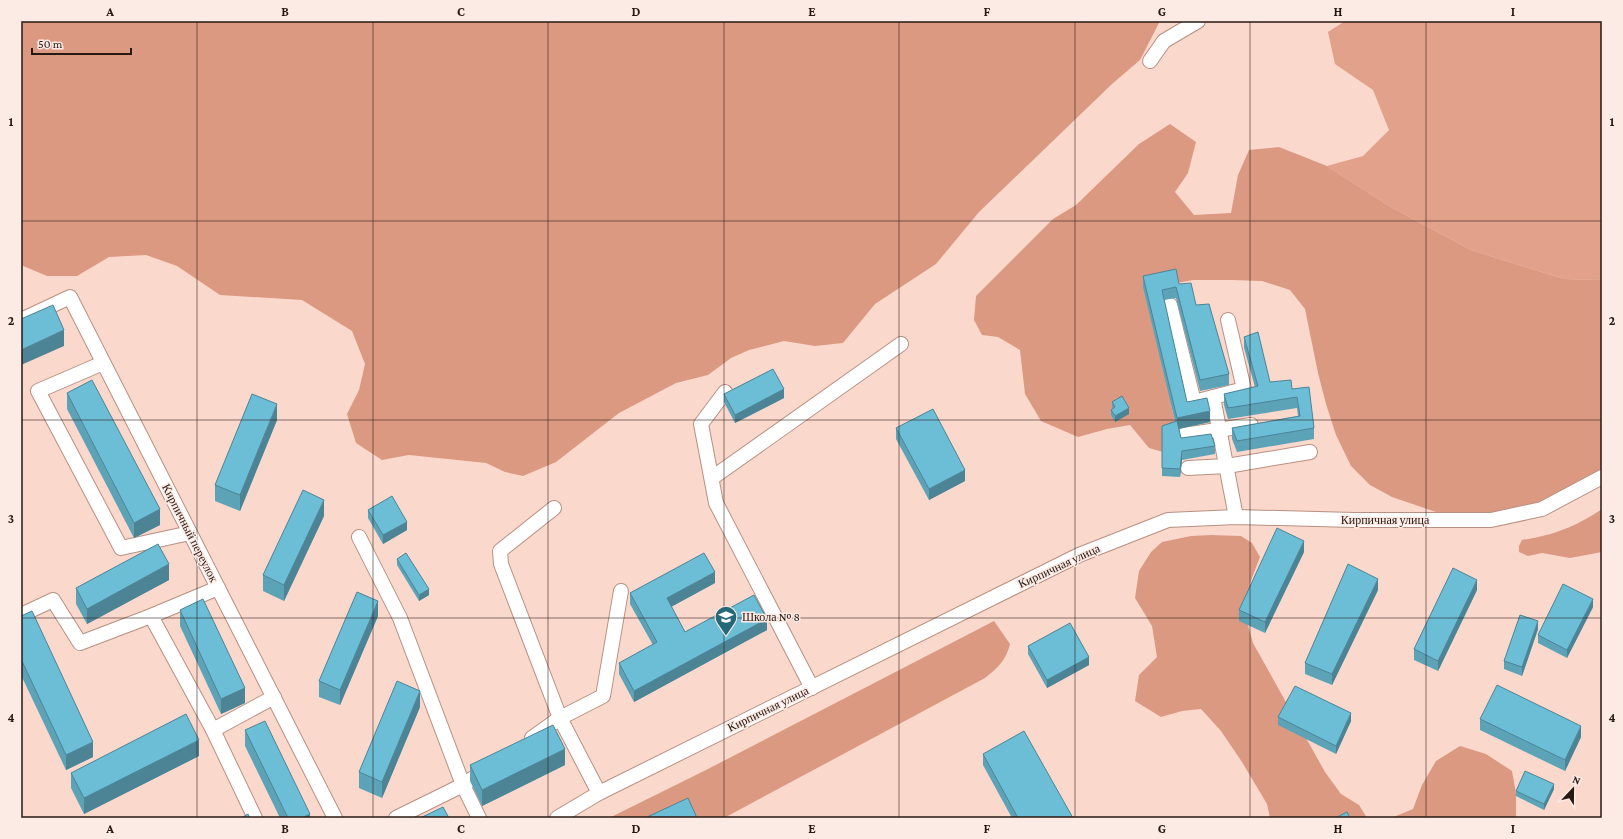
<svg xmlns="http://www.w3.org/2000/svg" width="1623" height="839" viewBox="0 0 1623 839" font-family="'Crimson Pro',serif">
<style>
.green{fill:#e1a18b}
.forest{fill:#dc9982}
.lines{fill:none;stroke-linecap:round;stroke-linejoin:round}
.minor-casing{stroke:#b89082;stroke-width:16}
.minor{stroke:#fff;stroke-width:14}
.wall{fill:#5da3b8}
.shaded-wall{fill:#4c8496}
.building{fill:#6cbdd6;stroke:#4c8496}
.grid{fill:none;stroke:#271812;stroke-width:1;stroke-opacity:0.55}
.labels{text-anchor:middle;stroke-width:3;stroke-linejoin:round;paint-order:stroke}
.street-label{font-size:12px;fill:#271812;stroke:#fceae4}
.poi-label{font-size:12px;fill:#271812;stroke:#fceae4;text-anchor:start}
.neatline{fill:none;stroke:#271812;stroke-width:1.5}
.grid-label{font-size:13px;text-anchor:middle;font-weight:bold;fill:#271812}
</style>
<rect width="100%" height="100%" fill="#fbd8cc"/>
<path class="green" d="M1345 21H1602V280L1564 279 1471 250 1389 206 1327 166 1363 156 1389 130 1373 90 1335 64 1328 32Z"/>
<g class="forest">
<path d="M21 21H1160L1140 60 1112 84 979 212 936 264 875 304 843 343 815 346 784 341 749 350 731 358 708 375 676 383 619 413 556 462 523 476 505 472 486 463 409 455 382 460 356 443 347 414 359 390 365 364 352 331 302 300 220 295 177 266 146 255 109 257 77 276H47L21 265Z"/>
<path d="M1170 124 1196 142 1188 173 1175 192 1194 215 1231 213 1238 175 1249 150 1279 147 1327 166 1389 206 1471 250 1564 279 1602 280V471L1569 497 1494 513 1436 512 1392 497 1370 485 1351 466 1336 435 1326 404 1318 373 1305 309 1290 290 1262 281 1233 280H1193L1166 285 1156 304 1172 409 1180 440 1163 452 1149 448 1130 425 1107 429 1078 437 1041 421 1025 394 1020 350 998 337 982 335 974 320 976 296 1053 219 1076 205 1139 144Z"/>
<path d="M1602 509V552L1570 558 1542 553 1528 556 1519 552V546L1522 540C1554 535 1575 527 1602 509Z"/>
<path d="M1211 535 1241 536 1252 543 1260 557 1250 583 1245 615 1253 643 1325 772 1341 794 1359 805 1367 818H1270L1267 804 1242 762 1221 731 1201 709 1182 711 1161 717 1135 701 1139 675 1157 657 1152 626 1135 598 1139 571 1151 552 1162 542 1191 536Z"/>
<path d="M994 621 1010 644C1006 660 998 668 985 678L724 818H609L706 770Z"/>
<path d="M1460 746 1486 754 1512 771 1516 793V818H1391L1413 809 1422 785 1436 761Z"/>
</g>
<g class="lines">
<g class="minor-casing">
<g id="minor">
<path d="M1150 61 1164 41 1198 21"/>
<path d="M1170 305 1194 402 1244 389 1228 320"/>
<path d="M21 320 70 297 335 818"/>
<path d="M103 363 38 391 121 548 190 533"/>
<path d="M725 392 701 424 716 503 812 688"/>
<path d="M1213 397 1236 517"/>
<path d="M1184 435 1251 425"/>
<path d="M1188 468 1227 466 1310 452"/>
<path d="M712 478 901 344"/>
<path d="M554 508 500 551 501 564 560 718 599 793"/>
<path d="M359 537 400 618 463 785 479 818"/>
<path d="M21 615 53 600 80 643 151 616 218 588"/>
<path d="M151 616 213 730 255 818"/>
<path d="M213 730 274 697"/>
<path d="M532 738 560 718 603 696 621 591"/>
<path d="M396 818 463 785 485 770"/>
<path d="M557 818 599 793 1079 555 1168 520 1236 517 1354 520H1491L1542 509 1602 477"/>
</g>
</g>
<use href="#minor" class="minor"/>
</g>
<g class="wall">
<path d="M1143 276 1179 284 1196 305 1229 374V385L1200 391 1176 298 1164 300 1187 402 1210 422 1179 429 1181 438 1215 446V454L1182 460 1180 477 1162 476V426L1175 421 1143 287Z"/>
<path d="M1244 337 1270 382 1292 389 1314 428V439L1237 452 1232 439V428L1298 416 1297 408 1228 419 1224 405V394L1255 387 1244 348Z"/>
<path d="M67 393 160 525 134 538 67 409Z"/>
<path d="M724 394 784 398 735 423 724 402Z"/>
<path d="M1112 402 1129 414 1115 422 1111 415V410L1113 409 1112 407Z"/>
<path d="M277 420 240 511 215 501V485Z"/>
<path d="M896 428 965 481 929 500 896 439Z"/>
<path d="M368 510 407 530 383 544 368 518Z"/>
<path d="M324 516 284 601 263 591V575Z"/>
<path d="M1304 552 1265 633 1239 621V610Z"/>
<path d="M397 559 429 595 419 601 397 565Z"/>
<path d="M169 580 87 624 76 604V588Z"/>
<path d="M715 583 671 607 685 632 767 630 634 702 619 674V663L653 645 630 604V593Z"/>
<path d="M1378 590 1332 685 1305 674V663Z"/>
<path d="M1477 590 1438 671 1414 660V649Z"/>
<path d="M1593 607 1567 658 1538 643V635Z"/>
<path d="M180 610 245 703 221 714 180 626Z"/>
<path d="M21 616 93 757 66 770 21 675Z"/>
<path d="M378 616 340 705 319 697V681Z"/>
<path d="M1538 629 1522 676 1504 669V661Z"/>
<path d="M1028 646 1089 665 1047 688 1028 654Z"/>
<path d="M420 707 382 798 359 788V772Z"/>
<path d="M1278 717 1351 721 1336 754 1278 725Z"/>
<path d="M1480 719 1581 737 1565 771 1480 730Z"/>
<path d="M245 730 310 818H280L245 746Z"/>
<path d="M983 754 1073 818H1012L983 765Z"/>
<path d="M199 756 84 814 71 788V773Z"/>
<path d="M470 765H565L482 806 470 781Z"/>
<path d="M1554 789 1544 810 1516 796V791Z"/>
</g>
<g class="shaded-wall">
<path d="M64 330V346L21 365V350Z"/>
<path d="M784 389V398L735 423V415Z"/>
<path d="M277 404V420L240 511V495Z"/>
<path d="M1129 408V414L1115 422V416Z"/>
<path d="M1210 411V422L1177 429V418Z"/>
<path d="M1182 451V460L1180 477V469Z"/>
<path d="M965 470V481L929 500V489Z"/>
<path d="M324 500V516L284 601V585Z"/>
<path d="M160 509V525L134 538V523Z"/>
<path d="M407 522V530L383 544V535Z"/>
<path d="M1304 541V552L1265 633V622Z"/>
<path d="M169 564V580L87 624V609Z"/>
<path d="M715 572V583L667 609V598Z"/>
<path d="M1378 579V590L1332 685V674Z"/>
<path d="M1477 580V590L1438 671V661Z"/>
<path d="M429 589V595L419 601V595Z"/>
<path d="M1593 599V607L1567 658V650Z"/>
<path d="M378 601V616L340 705V690Z"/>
<path d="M767 619V630L634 702V691Z"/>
<path d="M1538 621V629L1522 676V667Z"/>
<path d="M1089 657V665L1047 688V680Z"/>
<path d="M245 688V703L221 714V699Z"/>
<path d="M420 691V707L382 798V782Z"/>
<path d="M1351 713V721L1336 754V746Z"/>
<path d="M1581 726V737L1565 771V760Z"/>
<path d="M199 740V756L84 814V798Z"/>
<path d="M93 742V757L66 770V755Z"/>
<path d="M565 749V765L482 806V790Z"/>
<path d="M1554 784V789L1544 810V804Z"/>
<path d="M310 814V818H302Z"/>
</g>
<g class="building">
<path d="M1176 269 1179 284 1191 283 1196 305 1209 304 1229 374 1200 380 1176 287 1162 290 1187 402 1207 398 1210 411 1177 418 1143 276Z"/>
<path d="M53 305 64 330 21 350V319Z"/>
<path d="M1258 332 1270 382 1291 380 1292 389 1309 387 1314 428 1237 441 1232 428 1300 416 1297 397 1228 408 1224 394 1258 386 1244 337Z"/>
<path d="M773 369 784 389 735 415 724 394Z"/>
<path d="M92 380 160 509 134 523 67 393Z"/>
<path d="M252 394 277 404 240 495 215 485Z"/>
<path d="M1122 396 1129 408 1115 416 1111 410 1115 407 1112 402Z"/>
<path d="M933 409 965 470 929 489 896 428Z"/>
<path d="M1177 421 1181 438 1211 434 1215 446 1182 451 1180 469 1162 468V426Z"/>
<path d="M303 490 324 500 284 585 263 575Z"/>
<path d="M392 496 407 522 383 535 368 510Z"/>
<path d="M1277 528 1304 541 1265 622 1239 610Z"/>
<path d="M158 544 169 564 87 609 76 588Z"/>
<path d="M406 553 429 589 419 595 397 559Z"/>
<path d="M704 553 715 572 667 598 685 632 754 595 767 619 634 691 619 663 657 642 630 593Z"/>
<path d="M1348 564 1378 579 1332 674 1305 663Z"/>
<path d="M1453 568 1477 580 1438 661 1414 649Z"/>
<path d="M1563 584 1593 599 1567 650 1538 635Z"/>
<path d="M357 592 378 601 340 690 319 681Z"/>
<path d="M203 599 245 688 221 699 180 610Z"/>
<path d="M32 611 93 742 66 755 21 659V616Z"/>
<path d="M1520 615 1538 621 1522 667 1504 661Z"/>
<path d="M1070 623 1089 657 1047 680 1028 646Z"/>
<path d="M397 681 420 691 382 782 359 772Z"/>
<path d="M1497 685 1581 726 1565 760 1480 719Z"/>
<path d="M1295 686 1351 713 1336 746 1278 717Z"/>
<path d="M186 714 199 740 84 798 71 773Z"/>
<path d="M265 721 310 814 302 818H288L245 730Z"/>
<path d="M553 725 565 749 482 790 470 765Z"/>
<path d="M1024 731 1073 818H1018L983 754Z"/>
<path d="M1525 771 1554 784 1544 804 1516 791Z"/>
<path d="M688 798 697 818H645Z"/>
<path d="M443 807 449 818H420Z"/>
<path d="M1347 812 1350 818H1335Z"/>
<path d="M248 814 250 818H241Z"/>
</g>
<path class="grid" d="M197 21V818M373 21V818M548 21V818M724 21V818M899 21V818M1075 21V818M1250 21V818M1426 21V818M21 221H1602M21 420H1602M21 618H1602"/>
<defs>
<g id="school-pin" transform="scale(1.15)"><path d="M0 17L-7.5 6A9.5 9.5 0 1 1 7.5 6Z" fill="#25687a" stroke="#fceae4"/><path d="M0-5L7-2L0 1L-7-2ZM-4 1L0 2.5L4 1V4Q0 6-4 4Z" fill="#fff"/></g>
</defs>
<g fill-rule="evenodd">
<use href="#school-pin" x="726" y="617"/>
</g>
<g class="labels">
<g class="street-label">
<text x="1385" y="524">Кирпичная улица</text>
<text transform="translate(190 533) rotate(63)" y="4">Кирпичный переулок</text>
<text transform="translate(1059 566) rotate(-25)" y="4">Кирпичная улица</text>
<text transform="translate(768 709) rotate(-26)" y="4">Кирпичная улица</text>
</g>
<g class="poi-label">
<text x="742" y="621">Школа № 8</text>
</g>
</g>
<rect width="1623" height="839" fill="none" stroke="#fceae4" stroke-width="44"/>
<g transform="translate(1573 789) rotate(22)" stroke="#fceae4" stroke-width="3" paint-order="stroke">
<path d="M0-3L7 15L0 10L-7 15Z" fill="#271812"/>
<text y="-6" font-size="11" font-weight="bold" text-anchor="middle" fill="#271812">N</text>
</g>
<path d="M32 48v6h99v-6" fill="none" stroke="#271812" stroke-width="2"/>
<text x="38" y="48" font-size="12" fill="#271812" stroke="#fceae4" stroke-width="3" paint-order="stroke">50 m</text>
<rect x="22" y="22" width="1579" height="795" class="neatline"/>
<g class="grid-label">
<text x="110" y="16">A</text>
<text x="285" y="16">B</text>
<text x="461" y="16">C</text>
<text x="636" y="16">D</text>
<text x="812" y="16">E</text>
<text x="987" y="16">F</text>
<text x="1162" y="16">G</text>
<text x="1338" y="16">H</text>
<text x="1513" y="16">I</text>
<text x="11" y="126">1</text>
<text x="1612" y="126">1</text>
<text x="11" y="325">2</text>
<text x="1612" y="325">2</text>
<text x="11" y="523">3</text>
<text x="1612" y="523">3</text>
<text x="11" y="722">4</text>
<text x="1612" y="722">4</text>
<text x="110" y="833">A</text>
<text x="285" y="833">B</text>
<text x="461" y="833">C</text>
<text x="636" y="833">D</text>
<text x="812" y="833">E</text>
<text x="987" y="833">F</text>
<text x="1162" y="833">G</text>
<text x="1338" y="833">H</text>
<text x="1513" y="833">I</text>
</g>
</svg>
